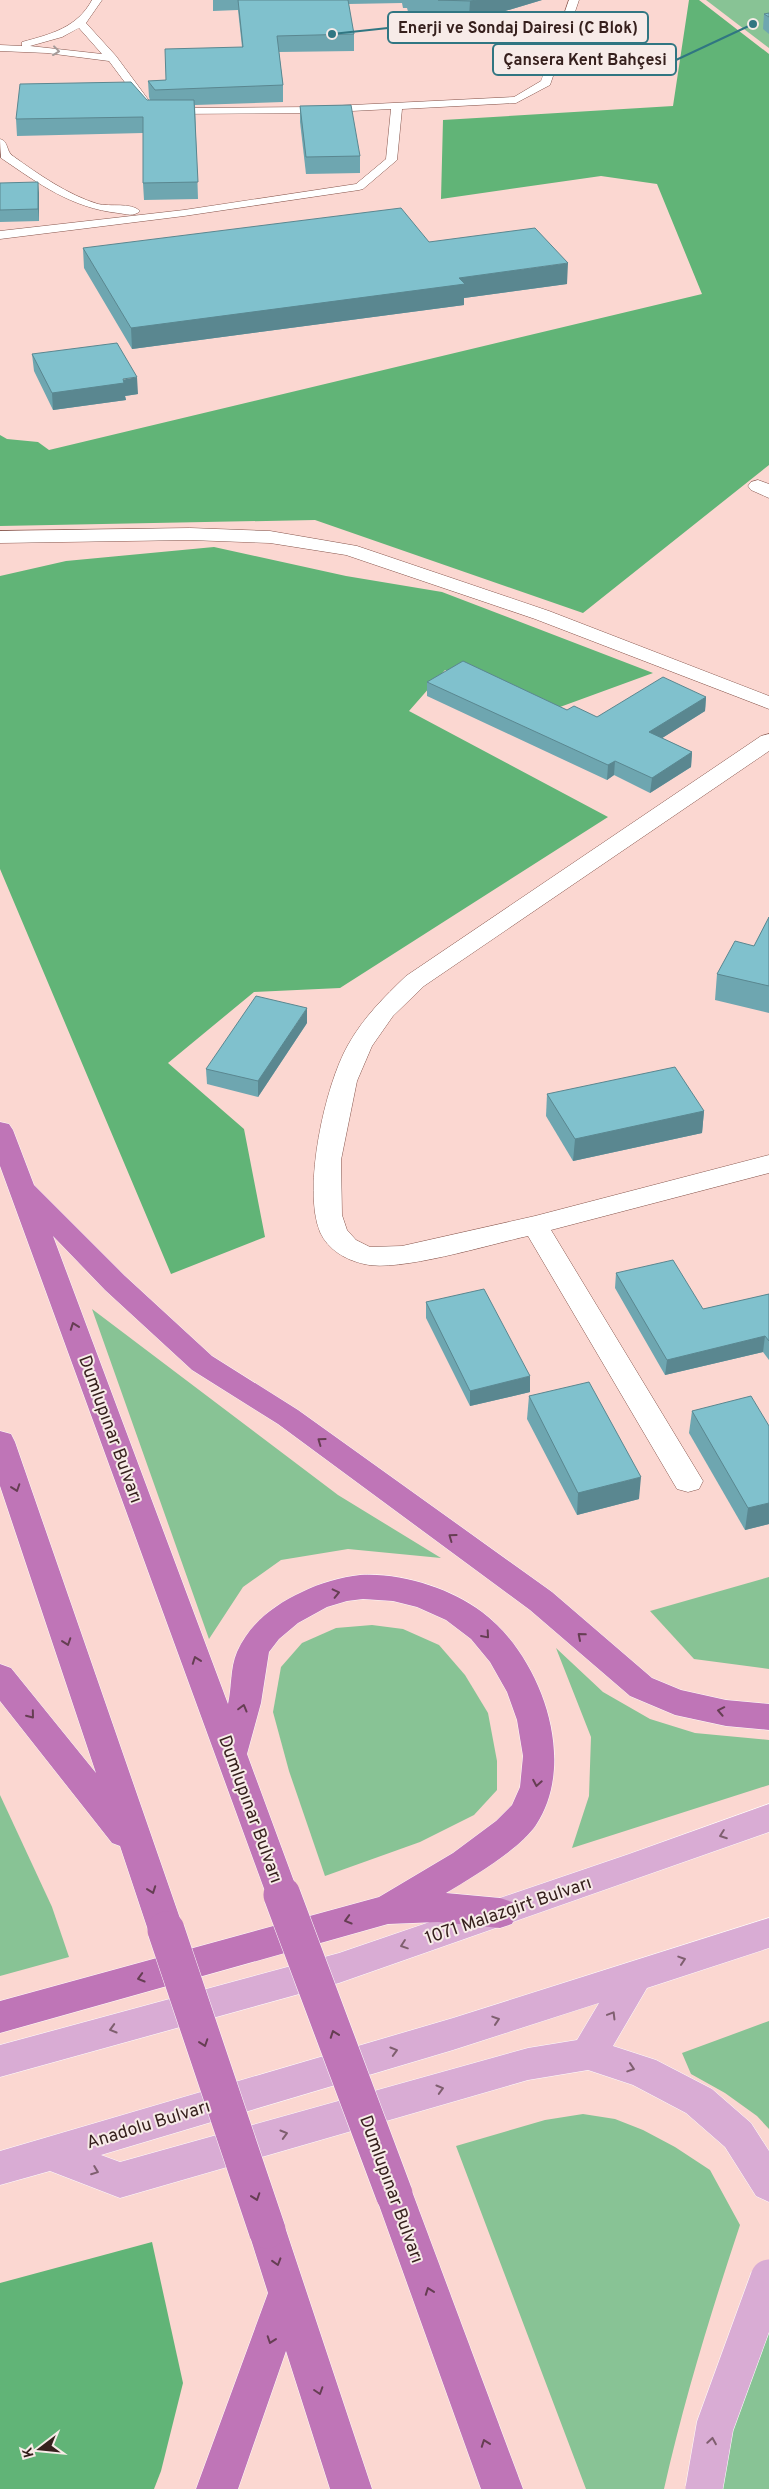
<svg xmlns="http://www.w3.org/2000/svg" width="769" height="2489" viewBox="0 0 769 2489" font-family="Overpass,sans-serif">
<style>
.green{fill:#88c395}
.forest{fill:#61b477}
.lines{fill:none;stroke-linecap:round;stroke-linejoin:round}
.lane-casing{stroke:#87564d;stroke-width:1}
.street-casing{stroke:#87564d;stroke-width:1}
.primary-casing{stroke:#fff;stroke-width:1}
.highway-casing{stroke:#fff;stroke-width:1}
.lane{fill:#fff;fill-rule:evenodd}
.street{fill:#fff;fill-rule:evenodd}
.primary{fill:#d9acd4;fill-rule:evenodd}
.highway{fill:#bf75b7;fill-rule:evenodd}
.primary-bridge-casing{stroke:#fff;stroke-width:38;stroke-linecap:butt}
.highway-bridge-casing{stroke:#fff;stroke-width:38;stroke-linecap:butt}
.primary-bridge{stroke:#d9acd4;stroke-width:37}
.highway-bridge{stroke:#bf75b7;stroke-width:37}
.wall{fill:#6ea6b0}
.shaded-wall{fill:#5a8790}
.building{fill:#80c1cd;stroke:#5a8790}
.oneway{stroke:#a59b99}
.oneway2{stroke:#663e53}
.oneway3{stroke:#7f5f6f}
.labels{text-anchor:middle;stroke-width:4;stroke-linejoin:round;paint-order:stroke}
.near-street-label{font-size:18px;fill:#36201d;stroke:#f7ebe8}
.leader{fill:none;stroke:#307682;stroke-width:2}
.callout-dot{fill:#307682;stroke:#f7ebe8;stroke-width:2}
.callout{fill:#f7ebe8;stroke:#307682;stroke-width:2}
.callout-label{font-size:16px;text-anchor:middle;font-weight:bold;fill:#36201d}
</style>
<rect width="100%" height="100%" fill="#fbd7d1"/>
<g class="green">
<path d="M706 0H769V48Z"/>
<path d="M92 1309 338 1495 441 1558 348 1549 281 1560 243 1587 209 1639Z"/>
<path d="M769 1577V1669L694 1659 650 1611Z"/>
<path d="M372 1625 403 1629 439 1645 465 1675 488 1713 497 1761V1790L474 1815 420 1842 325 1876 289 1771 273 1712 281 1667 302 1643 336 1628Z"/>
<path d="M556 1648 603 1692 650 1719 695 1733 769 1740V1785L572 1848 589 1796 591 1737Z"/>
<path d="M0 1795 52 1907 69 1957 0 1976Z"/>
<path d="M769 2021V2129L757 2116 725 2093 691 2074 682 2053Z"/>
<path d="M583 2114 615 2119 643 2130 675 2147 710 2170 740 2225C711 2312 684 2400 664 2489H586L456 2146 545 2120Z"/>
<path d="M769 2279V2489H703Z"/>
</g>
<g class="forest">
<path d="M689 0H699L769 54V465L583 613 315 520 0 526V435L7 439 38 442 49 450 702 294 657 184 601 176 441 199 443 120 673 106Z"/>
<path d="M214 547 346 576 442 592 653 673 549 711 445 670 409 711 608 817 340 988 254 992 168 1063 244 1129 265 1237 171 1274 0 869V576L66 561Z"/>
<path d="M152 2242 183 2383 161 2471 154 2489H0V2283Z"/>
</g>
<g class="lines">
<g class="lane-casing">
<g id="lane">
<path d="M92 0H102L86 23 116 56 150 102 149 104H141L109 61 47 53 0 51V45L22 46V42C51 34 77 28 92 0ZM79 28 102 54 30 46 62 37Z"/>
<path d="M569 0H579L550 85 516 103 402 109 397 160 363 189 359 190 184 216 0 239V231L184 210 356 184 386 159 391 109 312 113 169 114 164 111 169 108 312 107 514 97 541 81Z"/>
<path d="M0 139C9 141 6 152 13 156 38 174 68 195 98 204 110 207 131 202 140 211 134 217 126 214 118 213 72 208 39 184 1 158Z"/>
</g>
</g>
<g class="street-casing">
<g id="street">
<path d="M758 480 769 484V498L751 490 748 486 751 482Z"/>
<path d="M190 528 270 531 357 546 549 611 769 696V709L535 619 346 555 270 543 190 540 0 543V531Z"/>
<path d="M769 734V751L424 986 393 1016 372 1046 357 1081 341 1160 342 1215 347 1230 356 1240 370 1247 402 1246 535 1216 769 1155V1173L551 1230 703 1481 699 1489 688 1492 677 1489 528 1236C491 1244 397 1273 364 1264 346 1260 328 1250 320 1232 302 1189 325 1085 348 1045 363 1018 384 997 406 976L761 736Z"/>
</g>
</g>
<g class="primary-casing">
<g id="primary">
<path d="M769 1804V1832L339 1983 0 2077V2045L339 1953 629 1854Z"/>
<path d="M769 1918V1948L647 1988 613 2046 656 2060 712 2089 751 2123 769 2151V2202L756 2196 725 2147 686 2113 633 2085 588 2070 528 2080 120 2198 50 2171 0 2185V2151L453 2018ZM599 2003 577 2040 528 2048 120 2162 101 2155 453 2050Z"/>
</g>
</g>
<g class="highway-casing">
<g id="highway">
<path d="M0 1122 9 1124 13 1130 34 1185 125 1276 212 1356 298 1410 552 1592 652 1678 681 1690 726 1700 769 1704V1730L726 1726 675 1715 630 1696 530 1610 278 1424 192 1370 105 1290 53 1236 228 1704C232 1687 230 1668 237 1652 250 1623 274 1605 302 1592 320 1583 341 1577 360 1575 399 1572 451 1588 482 1612 540 1655 579 1760 536 1825 519 1850 472 1877 446 1893L500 1898 512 1902 517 1913 512 1924 500 1928 438 1922 388 1924 0 2033V2001L379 1897 453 1853 496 1821 512 1805 520 1787 523 1756 517 1720 507 1692 490 1662 471 1639 446 1620 417 1607 393 1601 363 1599 347 1601 327 1607 298 1623 279 1639 269 1652 261 1703 247 1754 299 1895 294 1905 282 1910 270 1905 0 1166Z"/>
<path d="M0 1431 11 1434 15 1442 184 1930 178 1941 166 1945 154 1941 148 1930 120 1846 112 1843 0 1701V1664L11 1668 96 1773 0 1486Z"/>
<path d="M394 2176 407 2182 413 2194 523 2489H481L375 2194 381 2182Z"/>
<path d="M267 2212 281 2217 286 2230 372 2489H330L286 2351 238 2489H196L268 2293 248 2230 253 2217Z"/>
</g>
</g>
<use href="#lane" class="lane"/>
<use href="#street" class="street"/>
<use href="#primary" class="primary"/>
<use href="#highway" class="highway"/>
<g class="primary-bridge-casing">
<path id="primary-bridge" d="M704 2489 715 2426 769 2278"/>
</g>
<g class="highway-bridge-casing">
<g id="highway-bridge">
<path d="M282 1895 394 2194"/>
<path d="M166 1930 267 2230"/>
</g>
</g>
<use href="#primary-bridge" class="primary-bridge"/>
<use href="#highway-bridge" class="highway-bridge"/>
</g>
<g class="wall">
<path d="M213 0H542L495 14 469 17 409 15 407 8H403L402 3 348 4 354 34V51L279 52 283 85V102L195 105 198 199 144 200 143 183V133L17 136 16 119 150 100 149 97 148 81 166 80 242 47 238 10 213 11Z"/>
<path d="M769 13V34L763 29 764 14Z"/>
<path d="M300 106 360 156V173L306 174 300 122Z"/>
<path d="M0 183 39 193V221L0 222Z"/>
<path d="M429 242 567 284 464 298V305L132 349 84 268 83 248Z"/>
<path d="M32 354 138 394 125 396 126 400 53 410 34 371Z"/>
<path d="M427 682 567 710 597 717 706 697 705 711 662 738 692 752 691 767 650 793 614 775 607 780 427 696Z"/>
<path d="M769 917V1013L715 1000 717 974 754 946Z"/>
<path d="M307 1023 258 1097 207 1084 206 1069Z"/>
<path d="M547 1094 704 1111 702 1133 573 1161 546 1116Z"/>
<path d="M616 1273 703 1309 769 1294V1360L763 1352 665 1375 615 1288Z"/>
<path d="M426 1302 530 1392 470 1406 426 1318Z"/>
<path d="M529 1396 639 1499 577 1515 527 1419Z"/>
<path d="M692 1411 769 1426V1524L745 1530 689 1433Z"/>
</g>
<g class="shaded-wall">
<path d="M477 0H542L495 14 469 17 470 1Z"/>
<path d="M38 182 39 193V221L38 209Z"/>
<path d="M568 263 567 284 464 298V305L132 349 131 328 459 278Z"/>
<path d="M137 377 138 394 125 396 126 400 53 410 52 393Z"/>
<path d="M706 697 705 711 648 747 649 732Z"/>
<path d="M692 752 691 767 650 793 652 778Z"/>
<path d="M615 761 614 775 607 780 608 765Z"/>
<path d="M307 1008V1023L258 1097V1081Z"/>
<path d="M704 1111 702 1133 573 1161 575 1139Z"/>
<path d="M765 1336 763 1352 665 1375 667 1360Z"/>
<path d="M530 1376V1392L470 1406V1391Z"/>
<path d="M641 1477 639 1499 577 1515 578 1493Z"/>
<path d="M769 1503V1524L745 1530 748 1508Z"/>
</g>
<g class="building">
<path d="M238 0H348L354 34 277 36 283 85 155 90 148 81 166 80 165 49 243 47Z"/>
<path d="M438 0H477L470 1Z"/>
<path d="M769 13V17L764 14Z"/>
<path d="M131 82 147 100H194L198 182 143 183V117L16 119 20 84Z"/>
<path d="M351 105 360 156 306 157 300 106Z"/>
<path d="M38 182V209L0 210V183Z"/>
<path d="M401 208 429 242 535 228 568 263 459 278 465 284 131 328 83 248Z"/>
<path d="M117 343 137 377 123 379 124 383 52 393 32 354Z"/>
<path d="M463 661 567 710 574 706 597 717 663 677 706 697 649 732 692 752 652 778 615 761 608 765 427 682Z"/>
<path d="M769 917V986L717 974 735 941 754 946Z"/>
<path d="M256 996 307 1008 258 1081 206 1069Z"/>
<path d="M675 1067 704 1111 575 1139 547 1094Z"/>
<path d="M673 1260 703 1309 769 1294V1341L765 1336 667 1360 616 1273Z"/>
<path d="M484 1289 530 1376 470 1391 426 1302Z"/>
<path d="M589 1382 641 1477 578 1493 529 1396Z"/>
<path d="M751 1396 769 1426V1503L748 1508 692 1411Z"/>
</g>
<defs><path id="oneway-chevron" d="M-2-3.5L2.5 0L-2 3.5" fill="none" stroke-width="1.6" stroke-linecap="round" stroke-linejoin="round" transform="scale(1.25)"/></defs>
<use class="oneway" href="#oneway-chevron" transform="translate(56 51) rotate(7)"/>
<g class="oneway2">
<use href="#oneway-chevron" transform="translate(74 1326) rotate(-110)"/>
<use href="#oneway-chevron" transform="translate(321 1441) rotate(-144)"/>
<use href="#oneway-chevron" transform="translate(16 1488) rotate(71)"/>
<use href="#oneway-chevron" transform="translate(452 1537) rotate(-144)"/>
<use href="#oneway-chevron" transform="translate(336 1593) rotate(-13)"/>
<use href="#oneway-chevron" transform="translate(486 1635) rotate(49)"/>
<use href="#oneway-chevron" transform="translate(581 1636) rotate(-139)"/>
<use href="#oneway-chevron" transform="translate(67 1642) rotate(71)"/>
<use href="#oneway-chevron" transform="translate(196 1660) rotate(-110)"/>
<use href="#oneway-chevron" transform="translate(243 1708) rotate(-75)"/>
<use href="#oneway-chevron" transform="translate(721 1711) rotate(-169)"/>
<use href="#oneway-chevron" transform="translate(31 1715) rotate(51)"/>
<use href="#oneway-chevron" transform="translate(537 1783) rotate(100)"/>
<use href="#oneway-chevron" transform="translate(152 1890) rotate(70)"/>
<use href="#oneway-chevron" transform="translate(348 1920) rotate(164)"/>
<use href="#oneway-chevron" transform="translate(141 1978) rotate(164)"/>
<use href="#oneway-chevron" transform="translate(334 2034) rotate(-110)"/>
<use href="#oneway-chevron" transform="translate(204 2043) rotate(71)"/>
<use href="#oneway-chevron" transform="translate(256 2197) rotate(71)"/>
<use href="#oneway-chevron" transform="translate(277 2262) rotate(73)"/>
<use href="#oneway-chevron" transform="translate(429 2291) rotate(-110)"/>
<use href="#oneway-chevron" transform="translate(271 2340) rotate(109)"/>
<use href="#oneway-chevron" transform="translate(319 2391) rotate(72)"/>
<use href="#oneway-chevron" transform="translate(485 2443) rotate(-110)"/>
</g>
<g class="oneway3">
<use href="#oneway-chevron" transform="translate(723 1835) rotate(160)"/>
<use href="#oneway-chevron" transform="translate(404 1945) rotate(161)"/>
<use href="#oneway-chevron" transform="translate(682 1960) rotate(-18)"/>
<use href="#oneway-chevron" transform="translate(612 2015) rotate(-59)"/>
<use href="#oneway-chevron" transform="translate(496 2020) rotate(-18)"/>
<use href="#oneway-chevron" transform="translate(113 2029) rotate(164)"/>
<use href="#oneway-chevron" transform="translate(394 2051) rotate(-16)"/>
<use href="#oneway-chevron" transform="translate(631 2068) rotate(18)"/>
<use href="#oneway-chevron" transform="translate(440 2089) rotate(-16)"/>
<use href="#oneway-chevron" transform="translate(284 2134) rotate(-16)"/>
<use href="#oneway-chevron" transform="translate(95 2171) rotate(21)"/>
<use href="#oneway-chevron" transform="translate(712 2441) rotate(-81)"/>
</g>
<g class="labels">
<g class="near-street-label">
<text transform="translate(111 1429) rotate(70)" y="6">Dumlupınar Bulvarı</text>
<text transform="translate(251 1809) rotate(70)" y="6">Dumlupınar Bulvarı</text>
<text transform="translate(508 1910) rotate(-19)" y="6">1071 Malazgirt Bulvarı</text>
<text transform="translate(148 2124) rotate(-17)" y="6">Anadolu Bulvarı</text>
<text transform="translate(392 2189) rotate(70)" y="6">Dumlupınar Bulvarı</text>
</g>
</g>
<path class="leader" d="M332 34L388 28M753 24L676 60"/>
<g class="callout-dot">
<circle cx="332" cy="34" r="5"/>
<circle cx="753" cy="24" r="5"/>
</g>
<g class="callout">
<rect x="388" y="12" width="260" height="31" rx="5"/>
<rect x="493" y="44" width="183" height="31" rx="5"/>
</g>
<g class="callout-label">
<text x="518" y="33">Enerji ve Sondaj Dairesi (C Blok)</text>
<text x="585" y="65">Çansera Kent Bahçesi</text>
</g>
<g transform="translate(40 2449) rotate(254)" stroke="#f7ebe8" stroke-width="4" paint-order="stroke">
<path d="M0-4L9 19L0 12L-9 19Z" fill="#36201d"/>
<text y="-8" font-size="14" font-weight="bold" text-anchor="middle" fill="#36201d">K</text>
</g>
</svg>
